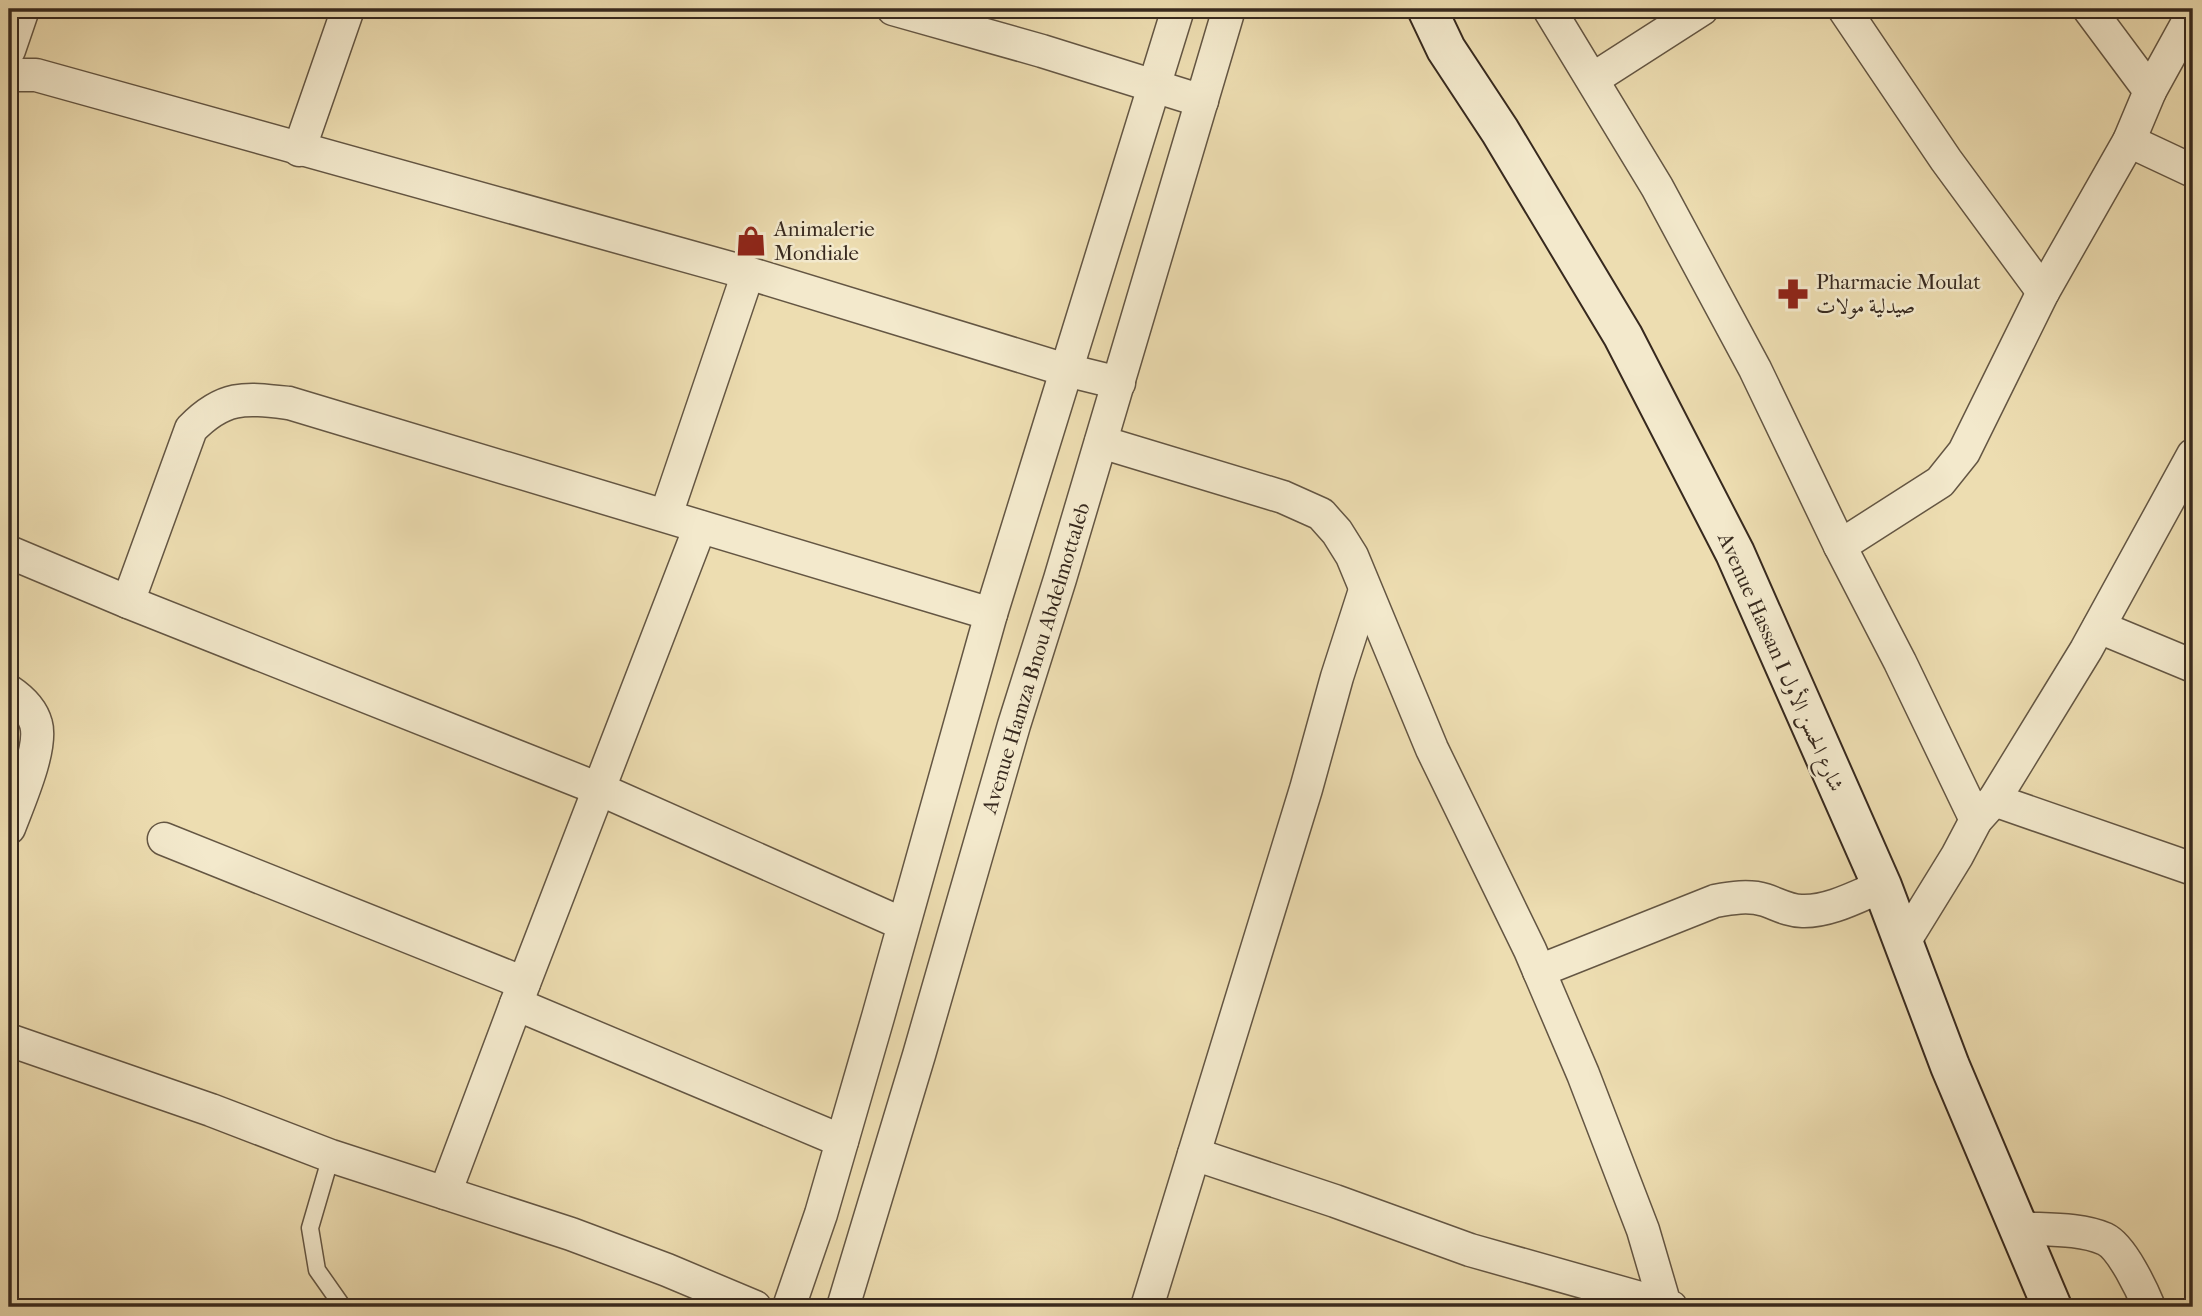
<svg xmlns="http://www.w3.org/2000/svg" width="2202" height="1316" viewBox="0 0 2202 1316" font-family="'IM FELL French Canon',Amiri,serif">
<style>
.lines{fill:none;stroke-linecap:round;stroke-linejoin:round}
.lane-casing{stroke:#645643;stroke-width:19}
.street-casing{stroke:#645643;stroke-width:35}
.secondary-casing{stroke:#37291e;stroke-width:42}
.lane{stroke:#f3e9cc;stroke-width:16}
.street{stroke:#f3e9cc;stroke-width:32}
.secondary{stroke:#f3e9cc;stroke-width:38}
.labels{text-anchor:middle;stroke-width:5;stroke-linejoin:round;paint-order:stroke}
.poi-label{font-size:21px;fill:#37291e;stroke:#f3e9cc;text-anchor:start}
.street-label{font-size:21px;fill:#37291e;stroke:#f3e9cc}
</style>
<rect width="100%" height="100%" fill="#edddb1"/>
<filter id="stains"><feTurbulence type="fractalNoise" baseFrequency=".00286" numOctaves="4"/><feColorMatrix values="0 0 0 0 .2 0 0 0 0 .09 0 0 0 0 .02 0 0 0 .5 -.17"/></filter>
<radialGradient id="worn" r=".72"><stop offset=".6" stop-color="#630" stop-opacity="0"/><stop offset="1" stop-color="#630" stop-opacity=".3"/></radialGradient>
<g class="lines">
<g class="lane-casing">
<path id="lane" d="M331 1156 310 1228 317 1270 343 1307"/>
</g>
<g class="street-casing">
<g id="street">
<path d="M893 9 1042 51 1202 101"/>
<path d="M1549 9 1657 187 1755 369 1840 546 1900 662 1976 820"/>
<path d="M1844 9 1946 160 2043 292"/>
<path d="M9 50 23 9"/>
<path d="M9 75H36L748 273 1066 370 1119 383"/>
<path d="M1593 79 1702 9"/>
<path d="M2150 91 2193 13"/>
<path d="M2129 141 2193 171"/>
<path d="M299 150 348 9"/>
<path d="M1101 442 1283 497 1321 514 1337 532 1352 556 1432 749 1530 950 1583 1074 1643 1230 1665 1305 1671 1307"/>
<path d="M666 515 748 273"/>
<path d="M1840 546 1940 482 1964 452 2043 292 2129 141 2150 91 2089 9"/>
<path d="M9 552 128 602 599 789 903 924"/>
<path d="M128 602 191 429C224 395 245 398 289 403L991 614"/>
<path d="M2099 627 2193 666"/>
<path d="M9 691C21 699 32 709 36 724 43 748 18 804 9 828"/>
<path d="M1994 800 2193 869"/>
<path d="M164 839 524 983"/>
<path d="M1904 942 1957 856 1976 820 1994 800 2086 650 2193 455"/>
<path d="M1539 971 1715 901C1731 898 1749 895 1765 900 1777 904 1789 911 1802 911 1829 912 1858 896 1882 886"/>
<path d="M516 1004 842 1141"/>
<path d="M9 1040 211 1110 331 1156 571 1234 667 1270 755 1307"/>
<path d="M1194 1154 1335 1201 1470 1250 1665 1305"/>
<path d="M445 1193 516 1004 700 527"/>
<path d="M2018 1228C2045 1230 2080 1228 2105 1239 2122 1247 2142 1290 2149 1307"/>
<path d="M789 1307 821 1214 878 1017 991 614 1178 9"/>
<path d="M843 1307 919 1055 1014 725 1060 579 1229 9"/>
<path d="M1147 1307 1306 789 1337 677 1365 590"/>
</g>
</g>
<g class="secondary-casing">
<path id="secondary" d="M1427 9 1446 49 1500 131 1623 336 1735 553 1882 886 1950 1066 2052 1307"/>
</g>
<use href="#lane" class="lane"/>
<use href="#street" class="street"/>
<use href="#secondary" class="secondary"/>
</g>
<defs>
<g id="shop-bare" transform="scale(2.415)"><path d="M-5-2.5h2.3a2.7 3.5 0 0 1 5.4 0H5L5.5 6h-11ZM-1.5-2.5h3a1.5 2.3 0 0 0-3 0Z" fill="#8f2418" stroke="#f3e9cc" stroke-width="2.5" paint-order="stroke"/></g>
<g id="pharmacy-bare" transform="scale(2.415)"><path d="M-2-6h4v4h4v4h-4v4h-4v-4h-4v-4h4Z" fill="#8f2418" stroke="#f3e9cc" stroke-width="2.5" paint-order="stroke"/></g>
</defs>
<g fill-rule="evenodd">
<use href="#shop-bare" x="751" y="241"/>
<use href="#pharmacy-bare" x="1793" y="294"/>
</g>
<g class="labels">
<g class="poi-label">
<text x="774" y="236">Animalerie<tspan x="774" dy="24">Mondiale</tspan></text>
<text x="1816" y="289">Pharmacie Moulat<tspan x="1816" dy="24">صيدلية مولات</tspan></text>
</g>
<g class="street-label">
<text transform="translate(1036 658) rotate(-73)" y="7">Avenue Hamza Bnou Abdelmottaleb</text>
<text transform="translate(1781 662) rotate(66)" y="7">Avenue Hassan I شارع الحسن الأول</text>
</g>
</g>
<rect width="2202" height="1316" fill="none" stroke="#edddb1" stroke-width="35"/>
<rect x="10" y="10" width="2181" height="1295" fill="none" stroke="#37291e" stroke-width="3.5"/>
<rect x="18" y="18" width="2167" height="1281" fill="none" stroke="#37291e" stroke-width="2"/>
<rect width="100%" height="100%" filter="url(#stains)"/>
<rect width="100%" height="100%" fill="url(#worn)"/>
</svg>
